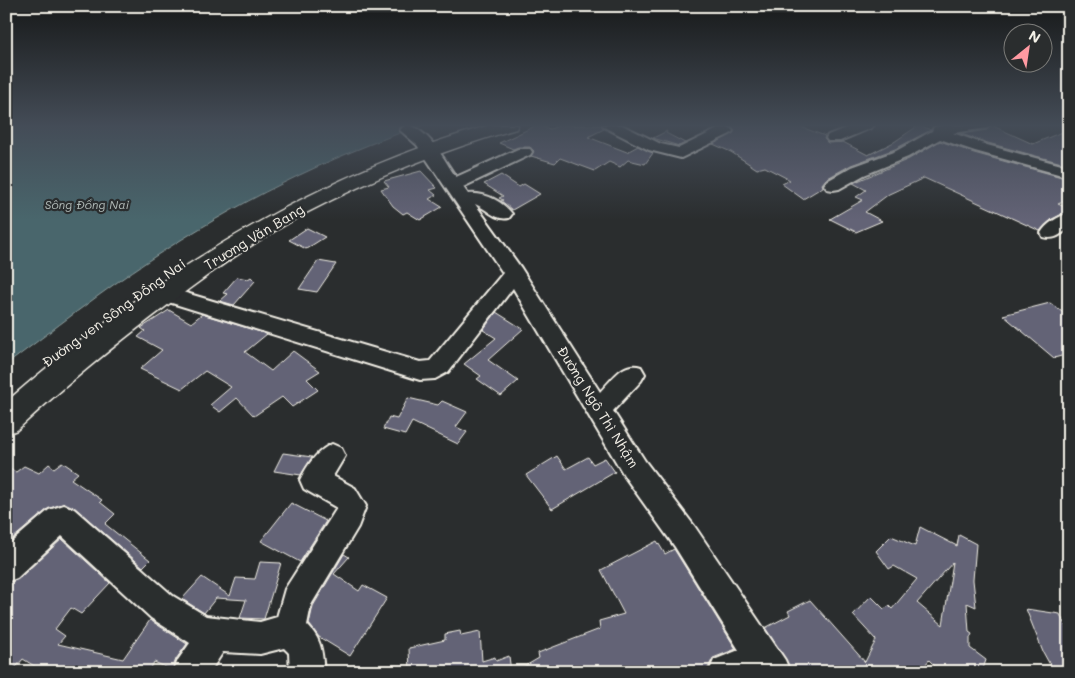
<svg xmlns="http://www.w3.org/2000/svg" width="1075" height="678" viewBox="0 0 1075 678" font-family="Mali,sans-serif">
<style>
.water{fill:#49666c;stroke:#8d9e9e}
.building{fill:#636476;stroke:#f4f1e8;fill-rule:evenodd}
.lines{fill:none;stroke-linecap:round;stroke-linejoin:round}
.minor-casing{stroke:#f4f1e8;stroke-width:4}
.major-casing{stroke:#f4f1e8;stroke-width:3}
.minor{fill:#2a2d2e;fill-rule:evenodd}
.major{fill:#2a2d2e;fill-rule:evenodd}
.labels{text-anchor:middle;stroke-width:4.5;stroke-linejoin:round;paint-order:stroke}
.far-water-label{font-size:12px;font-style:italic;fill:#b0b9b6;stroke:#2a2d2e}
.street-label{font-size:14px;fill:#f4f1e8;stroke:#2a2d2e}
</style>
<rect width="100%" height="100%" fill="#2a2d2e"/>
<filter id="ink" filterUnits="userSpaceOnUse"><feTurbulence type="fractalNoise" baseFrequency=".02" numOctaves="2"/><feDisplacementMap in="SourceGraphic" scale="10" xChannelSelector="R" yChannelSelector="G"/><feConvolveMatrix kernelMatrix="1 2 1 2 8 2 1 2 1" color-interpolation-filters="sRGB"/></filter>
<g filter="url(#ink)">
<path class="water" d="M6 125H423C327 157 235 204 151 259 101 292 54 329 6 365Z"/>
<g class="building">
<path d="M537 125 550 129 561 125H601L604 129 588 137 627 152 638 146 653 153 645 164 628 160 620 167 609 162 595 171 560 158 555 163 531 156 534 151 530 147H518L513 149 499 143Z"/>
<path d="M724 125H796L825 136 824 139 828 143 843 142 868 155 894 142 919 125 931 130 895 149 851 165 826 179 822 184 823 187 803 199 782 184 790 180 765 167 757 169 731 152 713 144 734 132 731 127 722 126Z"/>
<path d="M991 125 1033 144 1069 129V165L988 143 961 134 987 130Z"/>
<path d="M667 131 666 133 685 143 679 146 653 138Z"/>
<path d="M940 141 974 153 1069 179V199L1058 204 1069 209V211L1052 219 1040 231 924 178 889 194 865 212 882 221 856 232 830 219 863 200 856 197 866 190 853 183 909 159Z"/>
<path d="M421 171 437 188 430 190 436 195 429 199 442 207 420 220 407 212 403 214 393 206 381 189 389 187 384 181Z"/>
<path d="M501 175 519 187 524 184 540 194 512 210 501 201 503 200 499 198 503 196 484 184Z"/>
<path d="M307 228 325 237 306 249 289 240Z"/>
<path d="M318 261 336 264 317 292 299 289Z"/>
<path d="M237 277 248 279 251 277 255 281 234 305 220 301 228 294 223 293Z"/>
<path d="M1050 303 1069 317V354L1054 358 1003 315Z"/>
<path d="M169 310 191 323 202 314 267 334 245 352 271 371 293 351 320 371 307 379 318 390 292 407 282 397 254 416 237 398 220 412 210 405 231 387 205 371 182 389 140 369 162 350 138 337 145 331 141 328Z"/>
<path d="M496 312 523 329 488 360 518 381 501 396 477 379 481 376 464 364 496 338 483 330Z"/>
<path d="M408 398 438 405 442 401 467 412 456 427 467 432 458 444 412 422 405 435 383 429 389 417 397 419Z"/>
<path d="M283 453 312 457 301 475 274 471Z"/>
<path d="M557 456 566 469 588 457 593 464 605 458 615 472 552 509 526 475Z"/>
<path d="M62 462 78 473 71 479 102 500 100 502 115 514 105 524 150 560 143 567 75 508 65 503 48 509 6 544V467L16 472 24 466 39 473 49 464 54 468Z"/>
<path d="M291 503 326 521 300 562 261 541Z"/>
<path d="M920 527 957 546 959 535 976 544 973 580 976 607 967 603 969 632 972 634 970 638V648L986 660 982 672H941L929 660 920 672H793L765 628 790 615 788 611 810 600 865 662 876 640 853 615 871 596 884 609 889 606 892 609 917 579 894 566 889 569 876 551 891 536 915 546ZM953 562 943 625 917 603Z"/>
<path d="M62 539 110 583 81 614 71 608 55 629 65 636 58 644 123 659 150 620 187 644 176 659 172 670 154 662 149 672H44L23 659 12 672H6V584L18 579Z"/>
<path d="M657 541 665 554 674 549 736 649 713 658 706 672H515L539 658 538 653 600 629 599 621 624 614 601 570Z"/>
<path d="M344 554 349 557 334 574 359 591 363 585 387 598 350 656 319 637 309 624 313 606Z"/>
<path d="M260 562 281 563 264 619 240 618 246 600 216 598 204 613 182 599 202 577 230 596 236 578 255 579Z"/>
<path d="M1026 609 1060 614 1069 635V672H1054L1043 652Z"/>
<path d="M460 631 461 636 480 632 482 661 495 657 496 661 509 656 511 672H410L409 648 445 640V634Z"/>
</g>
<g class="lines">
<g class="minor-casing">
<g id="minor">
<path d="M408 125C430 131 444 160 456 177L518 149H530L532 152 530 155 463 187 468 194C484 192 503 201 512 214L509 218C495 221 488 209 475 204L521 268 600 392C613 379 623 361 641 367L645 374 641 381 613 411 645 461 695 527 785 660 790 672H709L714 660 739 650 675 547 625 477 513 288 448 372 435 379 420 380 162 300 159 295 162 290 169 288 420 362 430 361 503 273 417 145 400 130 403 127Z"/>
<path d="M603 125H622L661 144 679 148 720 128H730L733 131 730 134 681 158 649 150 606 128Z"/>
<path d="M853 125H874L871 128 840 141H828L826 138 828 135Z"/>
<path d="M945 125H989L987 128 953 133 987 145 1069 167V177L975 151 940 139 908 157 864 175 839 189 833 190 827 189 824 185 827 181 852 167 896 151 932 131 934 127Z"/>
<path d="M1069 213V228C1060 235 1055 240 1043 237L1041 233C1046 224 1059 216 1069 213Z"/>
<path d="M332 444 341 448 345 456 333 476 355 488 366 506 358 527 311 605 307 625C322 640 322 651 324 672H290L289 653 284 648 260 654 223 652 210 672H173L178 660 190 643 151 618 62 536 17 578 6 582V547L49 510 64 505 74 509 173 596 206 616 260 622 277 617 285 589 337 508 304 489 300 480C307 466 317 450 332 444Z"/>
</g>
</g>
<g class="major-casing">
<path id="major" d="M490 125H518L516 129C443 150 375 177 308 212 258 239 213 270 169 304 116 344 65 385 17 430L6 434V402C148 279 308 177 490 125Z"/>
</g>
<use href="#minor" class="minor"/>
<use href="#major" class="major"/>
</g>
</g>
<linearGradient id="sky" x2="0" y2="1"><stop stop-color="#171919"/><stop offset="0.57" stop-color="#444c57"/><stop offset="1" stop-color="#444c57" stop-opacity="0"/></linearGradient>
<rect width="1075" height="220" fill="url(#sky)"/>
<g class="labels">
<g class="far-water-label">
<text x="87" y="209">Sông Đồng Nai</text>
</g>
<g class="street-label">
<text transform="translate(254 237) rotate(-31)" y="5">Trương Văn Bang</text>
<text transform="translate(114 313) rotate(-36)" y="5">Đường ven Sông Đồng Nai</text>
<text transform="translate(598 407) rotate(58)" y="5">Đường Ngô Thì Nhậm</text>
</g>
</g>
<rect width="1075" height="678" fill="none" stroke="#2a2d2e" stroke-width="25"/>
<rect x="12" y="12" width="1050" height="653" fill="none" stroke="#f4f1e8" stroke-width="2" filter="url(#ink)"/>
<g transform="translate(1028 48) rotate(30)"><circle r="24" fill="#2a2d2e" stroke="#7b7b78"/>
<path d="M0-4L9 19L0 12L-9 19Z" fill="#ff9aa2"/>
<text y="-8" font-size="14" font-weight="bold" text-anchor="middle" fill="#f4f1e8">N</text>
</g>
</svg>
